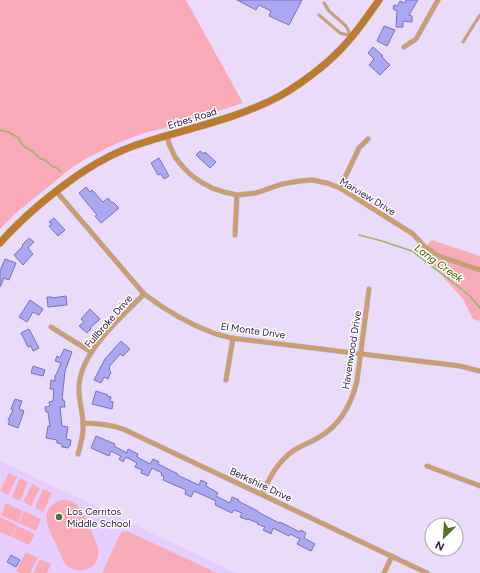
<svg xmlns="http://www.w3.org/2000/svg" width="480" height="573" viewBox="0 0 480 573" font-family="Figtree,sans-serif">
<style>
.built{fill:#e5cdfe}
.green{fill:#f9aab9}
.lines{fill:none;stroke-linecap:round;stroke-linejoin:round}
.stream{stroke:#96b763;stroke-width:1.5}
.building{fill:#aca7f2;stroke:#7872b9}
.lane-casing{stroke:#c4b6d4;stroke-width:3.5}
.street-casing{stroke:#c4b6d4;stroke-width:5.5}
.secondary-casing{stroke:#c4b6d4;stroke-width:8}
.lane{stroke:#ca9e71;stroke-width:2.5}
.street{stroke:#ca9e71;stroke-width:4.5}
.secondary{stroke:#bc7c2e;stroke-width:7}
.poi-dot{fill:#577327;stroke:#fff;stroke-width:1.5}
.labels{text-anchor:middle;stroke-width:3;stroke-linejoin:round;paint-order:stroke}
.street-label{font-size:10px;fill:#322340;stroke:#fff}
.poi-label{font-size:10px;fill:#322340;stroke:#fff;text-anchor:start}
.water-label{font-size:11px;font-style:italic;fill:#466300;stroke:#fff}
</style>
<rect width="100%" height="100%" fill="#e9dbf9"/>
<path class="built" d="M0 461 236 573H0Z"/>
<g class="green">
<path d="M0 0H186L243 103 171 126 141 134 113 145 85 159 70 169 16 213 0 229Z"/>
<path d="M431 240 480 256V321L473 319 463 299 422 253Z"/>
<path d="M9 473 17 477 8 495 0 491Z"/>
<path d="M20 478 28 482 20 501 12 497Z"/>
<path d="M32 484 40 488 31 506 23 502Z"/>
<path d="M43 489 52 493 43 512 35 508Z"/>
<path d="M61 500C68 500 74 501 78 506 83 511 96 540 98 548 99 552 99 556 97 560 92 572 76 573 67 566 62 561 60 553 57 546 49 530 36 509 61 500Z"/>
<path d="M6 503 23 511 18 523 1 515Z"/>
<path d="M24 511 41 519 36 531 19 523Z"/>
<path d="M0 517 17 525 11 537 0 532Z"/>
<path d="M17 526 35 534 29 545 12 537Z"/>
<path d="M127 531 217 573H102L121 532Z"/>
<path d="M26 552 38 558 30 573H20L16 571Z"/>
<path d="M40 559 51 564 47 573H33Z"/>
</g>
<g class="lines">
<g class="stream">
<path d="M0 130 8 132 19 138 21 143 25 147 32 151 41 159 45 160 53 167 57 168 61 172"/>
<path d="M359 235 382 241 412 251 469 295 480 308"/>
</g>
</g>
<g class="building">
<path d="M237 0H302L289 25 269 16 271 11 259 5 256 10Z"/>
<path d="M406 0H418L409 15 412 16V22L403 21V27H396L397 11 393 9 394 5 397 6 400 1 405 3Z"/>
<path d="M384 26 395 30 387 46 377 41Z"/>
<path d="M373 47 383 56 382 57 390 65 380 75 369 65 374 59 368 53Z"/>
<path d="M200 151 204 154 205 152 216 162 210 168 196 155Z"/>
<path d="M159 158 169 176 164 179 161 174 158 175 151 163Z"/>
<path d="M86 187 90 192 92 190 103 202 108 198 112 203 113 202 119 208 101 223 95 216 97 215 83 198 79 193Z"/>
<path d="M54 218 65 230 58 236 49 226 52 224 49 222Z"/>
<path d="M29 238 34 242 28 248 33 254 23 265 14 255 23 246 22 245Z"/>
<path d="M5 259 16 263 9 280 4 278 0 287V271Z"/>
<path d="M66 296 67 305 48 307 47 297H52V298Z"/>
<path d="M30 300 43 309 39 315 33 312 27 322 19 317Z"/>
<path d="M90 309 100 319 90 328 91 329 87 333 79 326 84 322 81 319Z"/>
<path d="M29 329 39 348 33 351 31 346 28 347 21 333Z"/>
<path d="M121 341 130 349 123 356 120 354 109 367 110 368 109 370 111 372 108 379 104 377 101 383 94 380 105 359Z"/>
<path d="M64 349 72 352 65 371 62 400H64L65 407H60L62 426 68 427 66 439 71 440 70 446H69L68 448 62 447V444L57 443V440L46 438 48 426 50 427 48 412H46L45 407 50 406 49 402 53 401 54 389H50L51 380 55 381V375H56L61 363 55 361 57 356 60 358Z"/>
<path d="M33 366 45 370 43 376 31 373Z"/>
<path d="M96 391 108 395 107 396 111 397 110 401 113 402 112 409 92 404Z"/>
<path d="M15 399 22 401 19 409 24 411 18 428 8 424 10 421 8 420 13 410 11 409Z"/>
<path d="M96 436 115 444 114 446 127 453 128 449 138 454 137 457 150 464 153 459 159 462 158 464 178 474 177 475 199 485 201 480 207 483 206 486 218 493 216 496 230 503 232 497 239 500 238 501 252 508H251L258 511V512L279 523 280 522 300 532 301 530 306 533 304 538 315 544 311 551 297 544 300 539 290 534 289 536 273 528 271 534 263 530 265 527 257 524 258 523 248 519V520L240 517 242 513 234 510 232 513 215 505 216 501 194 491 191 497 185 494 186 490 163 480 164 477 161 475 162 473 152 468 148 476 141 473 142 470 135 467 137 463 126 457 123 462 119 459 121 456 111 451 109 456 91 448Z"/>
<path d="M11 555 20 560 16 567 7 562Z"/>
</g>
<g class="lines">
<g class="lane-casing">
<g id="lane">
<path d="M324 3 329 11 346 26 351 36"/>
<path d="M319 15 340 33 351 36"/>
<path d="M463 42 480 15"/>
</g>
</g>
<g class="street-casing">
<g id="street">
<path d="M404 47 416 39 438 0"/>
<path d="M167 136 169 144 175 157 183 167 191 175 201 182 212 188 224 192 237 195 256 193 282 184 300 181 312 180 327 183 340 188 413 234 424 246 439 256 480 270"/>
<path d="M340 188 359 148 368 139"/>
<path d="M56 191 144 294C164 309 189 324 213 333 218 335 225 336 231 338L460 366 480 371"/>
<path d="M235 235 237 195"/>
<path d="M51 327 91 352"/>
<path d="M226 380 233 338"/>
<path d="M83 423C99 424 108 424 123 429L427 573"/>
<path d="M78 454C81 444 84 434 83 424 83 413 79 402 79 391 77 354 121 318 144 294"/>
<path d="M427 466 480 486"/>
<path d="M262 494C269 479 276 465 289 454 297 447 307 444 316 439 339 427 351 406 357 381L369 289"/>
<path d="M384 573 392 556"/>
</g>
</g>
<g class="secondary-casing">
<path id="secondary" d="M0 243C12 229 25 217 39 205 69 180 99 158 136 145 184 129 235 120 280 96 299 85 325 66 340 50 355 35 367 17 379 0"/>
</g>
<use href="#lane" class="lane"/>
<use href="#street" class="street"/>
<use href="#secondary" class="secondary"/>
</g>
<circle class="poi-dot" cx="59" cy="517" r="4"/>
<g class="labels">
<g class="street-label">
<text transform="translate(192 118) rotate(-17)" y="4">Erbes Road</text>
<text transform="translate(368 196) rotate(31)" y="4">Marview Drive</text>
<text transform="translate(108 321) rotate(-49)" y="4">Fullbroke Drive</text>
<text transform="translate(253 330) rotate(8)" y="4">El Monte Drive</text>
<text transform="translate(351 350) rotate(-81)" y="4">Havenwood Drive</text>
<text transform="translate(261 484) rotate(25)" y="4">Berkshire Drive</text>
</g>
<g class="poi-label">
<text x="67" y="515">Los Cerritos<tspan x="67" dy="12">Middle School</tspan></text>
</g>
<g class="water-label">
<text transform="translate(439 263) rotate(36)" y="4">Lang Creek</text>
</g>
</g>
<g transform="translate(444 537) rotate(205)"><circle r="19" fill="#ffffff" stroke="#ada7b3"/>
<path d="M0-3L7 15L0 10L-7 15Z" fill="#577327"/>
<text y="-6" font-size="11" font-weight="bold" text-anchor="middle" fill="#322340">N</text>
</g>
</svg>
